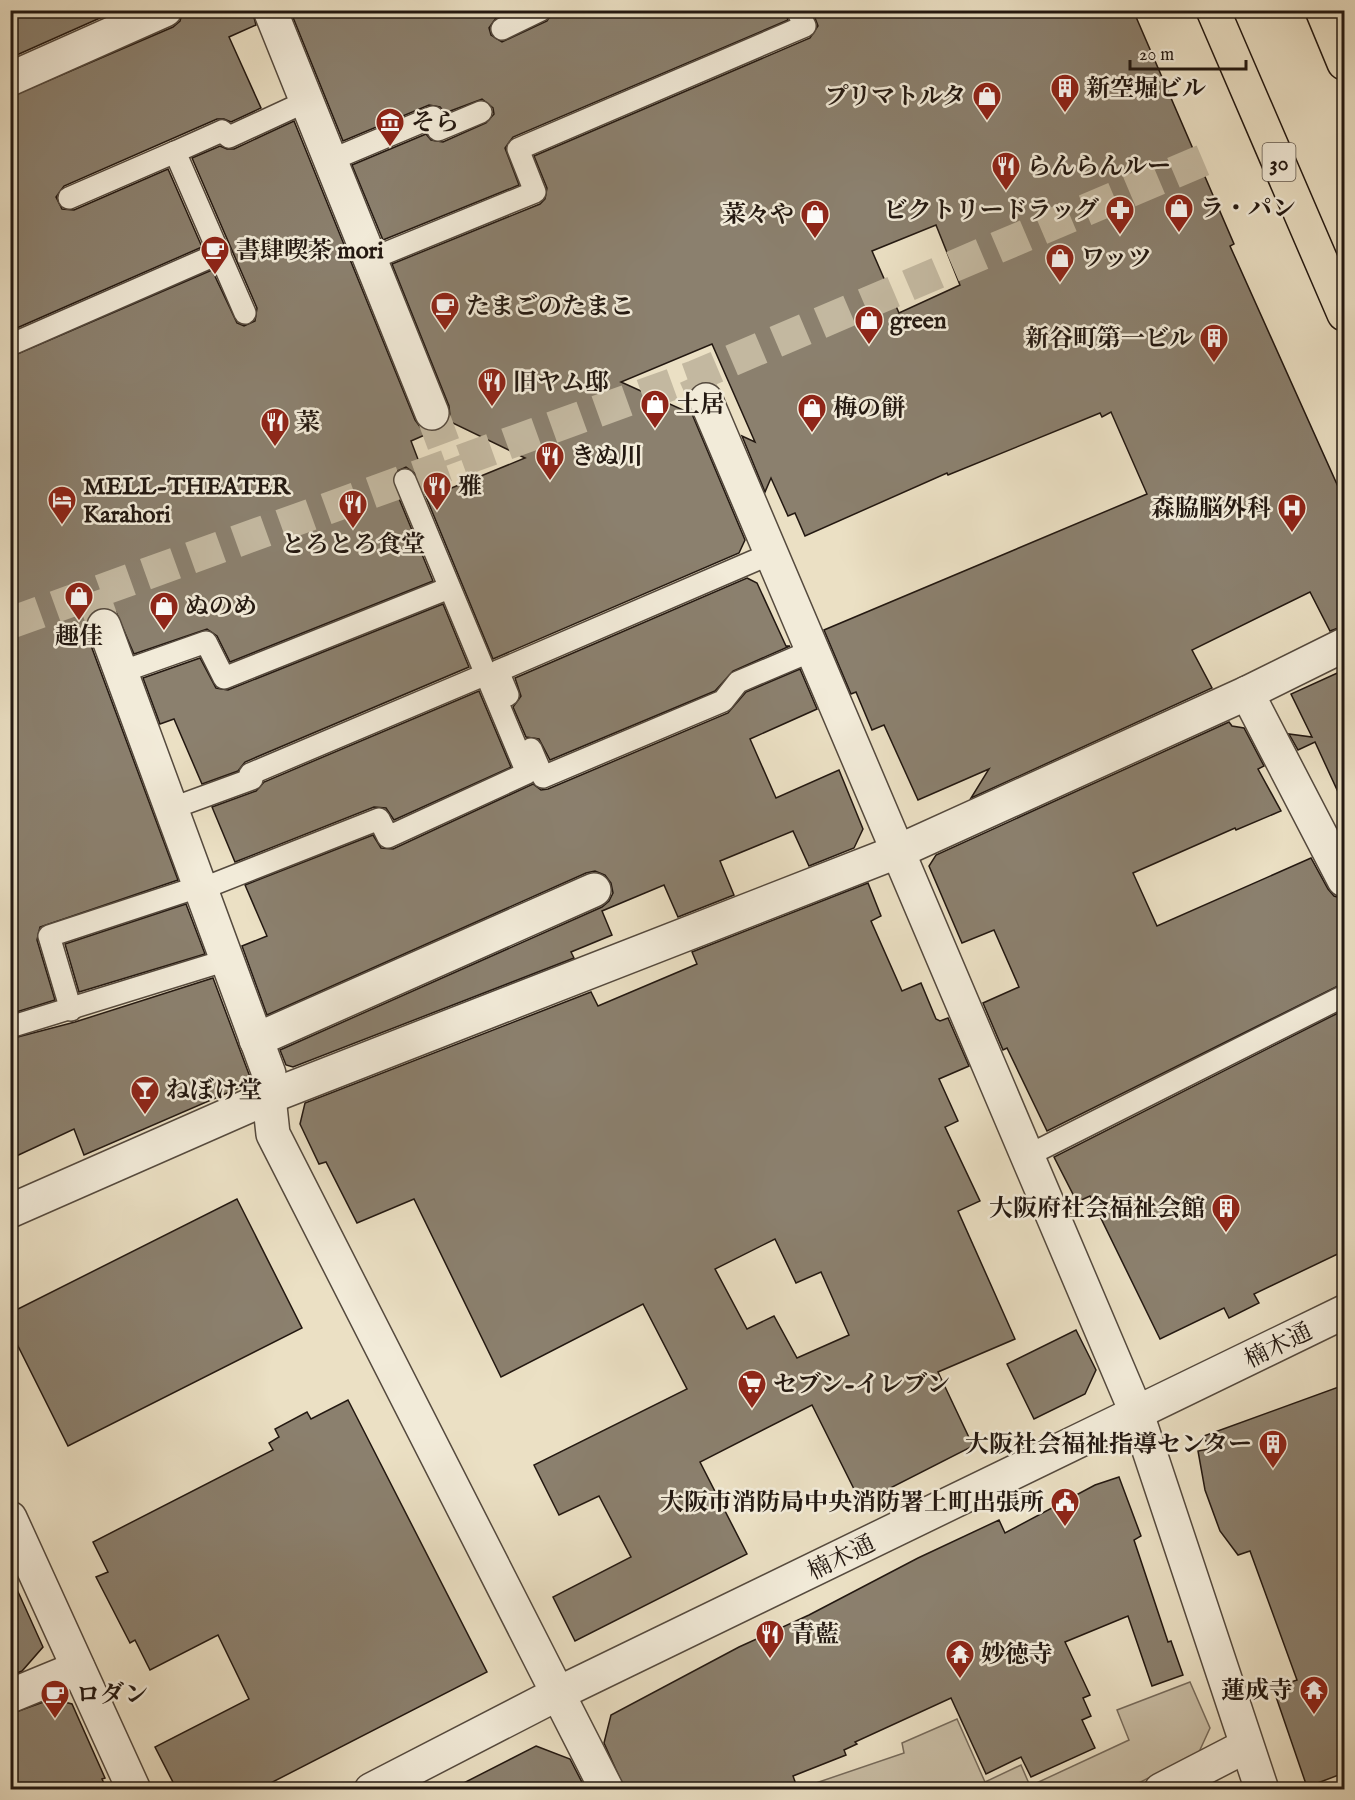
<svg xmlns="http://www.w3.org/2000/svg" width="1355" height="1800" viewBox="0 0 1355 1800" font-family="'IM FELL English','Noto Serif JP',serif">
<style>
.green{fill:#c9bea6;stroke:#766b5c;stroke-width:1.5}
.building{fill:#8b806e;stroke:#231811;stroke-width:1.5;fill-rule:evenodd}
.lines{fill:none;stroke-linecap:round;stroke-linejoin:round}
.pedestrian-tunnel{stroke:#c3b8a0;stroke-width:32;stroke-dasharray:32 16;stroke-linecap:butt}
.minor-tunnel{stroke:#c3b8a0;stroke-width:33;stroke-dasharray:33 16;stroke-linecap:butt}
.service-casing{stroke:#554a3e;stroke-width:24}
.minor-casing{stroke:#554a3e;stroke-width:36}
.tertiary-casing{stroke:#554a3e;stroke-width:36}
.primary-casing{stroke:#231811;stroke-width:36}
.service{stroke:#f2ebd9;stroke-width:21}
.minor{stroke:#f2ebd9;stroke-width:33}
.tertiary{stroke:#f2ebd9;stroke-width:33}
.primary{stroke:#ebe0c4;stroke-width:33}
.labels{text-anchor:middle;stroke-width:5;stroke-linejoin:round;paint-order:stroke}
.shield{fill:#f2ebd9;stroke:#61574d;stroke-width:1.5}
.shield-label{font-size:22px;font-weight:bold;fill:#231811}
.poi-label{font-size:24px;font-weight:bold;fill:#231811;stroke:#f2ebd9;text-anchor:start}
.street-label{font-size:24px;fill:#231811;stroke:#f2ebd9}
</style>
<rect width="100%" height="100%" fill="#ebe0c4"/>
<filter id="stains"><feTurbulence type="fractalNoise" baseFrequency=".00333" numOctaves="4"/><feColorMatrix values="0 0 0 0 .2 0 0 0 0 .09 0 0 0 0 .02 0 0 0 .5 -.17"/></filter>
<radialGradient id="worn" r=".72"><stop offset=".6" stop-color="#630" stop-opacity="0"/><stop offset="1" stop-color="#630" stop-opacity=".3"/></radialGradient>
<path class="green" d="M1190 1682 1210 1728 1199 1752 1127 1789 808 1790 807 1786 904 1753 902 1743 957 1719 985 1782 1021 1765 1030 1786 1129 1740 1117 1710Z"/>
<g class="building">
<path d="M10 10H118L10 58Z"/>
<path d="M183 10H252L256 25 229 37 261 108 231 122 224 119H217L64 186 56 197 62 209 74 210 168 169 202 247 10 331V97L173 27 180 21Z"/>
<path d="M290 10H511L496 18 489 28 491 35 502 42 547 21 554 10H784L788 20 513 137 505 148 519 185 383 240 352 165 426 134 431 140 443 142 486 123 494 114 493 108 482 99 445 113 440 107 429 105 343 141Z"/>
<path d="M812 10H1133L1234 244 1230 246 1344 500V626L1330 631 1310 592 1192 650 1212 688 971 798 989 769 918 800 884 725 872 730 856 692 851 694 824 630 1147 494 1111 412 1102 417 1100 413 948 475 947 473 805 536 795 513 788 516 771 478 765 492 742 436 755 442 712 344 621 382 692 414 745 540 739 553 493 659 417 475 406 467 395 472 393 484 433 581 230 662 217 636 207 629 134 654 116 612 107 608H98L90 614 86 622V632L178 880 40 927 37 940 55 1000 10 1014V357L212 270 237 323 244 326 255 321 257 308 192 158 220 146 227 149H234L294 121 415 420 421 428 434 431 411 441 432 496 525 458 453 423 444 426 450 416 449 406 392 264 540 204 545 199 547 188 534 156 810 38 818 26ZM936 225 960 285 899 313 872 251Z"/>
<path d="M747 578 757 583 786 646H790L733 671 715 691 550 760 539 739 526 737 513 707 521 696 515 678Z"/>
<path d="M443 604 469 667 245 762 238 771 202 784 174 719 160 724 143 678 200 658 216 688 228 690Z"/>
<path d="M800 669 817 709 750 739 776 798 839 770 863 829 854 848 809 866 793 831 720 861 734 895 678 917 664 885 602 911 612 935 571 952 574 958 293 1067 286 1065 280 1050 602 907 609 901 613 893 611 883 605 875 595 871 586 873 267 1015 242 946 267 936 245 885 373 835 381 848 393 849 533 784 541 790 548 789 728 713 746 692Z"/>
<path d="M1344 670V805L1315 742 1298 750 1289 734 1312 737 1291 694Z"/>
<path d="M479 691 511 767 394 820 386 808 374 807 235 862 212 807 256 791 264 782Z"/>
<path d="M1229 722 1232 726 1244 728 1264 766 1258 769 1281 811 1236 830 1235 828 1133 873 1157 926 1311 858 1328 889 1334 896 1344 899V983L1047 1131 1007 1048 1003 1050 983 1003 1019 987 994 930 962 943 929 866 936 855Z"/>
<path d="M868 883 881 916 871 921 902 991 921 983 936 1019 940 1021 948 1018 969 1066 939 1079 958 1121 945 1127 980 1201 958 1211 1015 1339 938 1372 973 1446 861 1503 812 1405 700 1462 747 1554 575 1641 553 1597 631 1557 599 1496 559 1515 534 1465 687 1389 643 1304 501 1377 414 1199 357 1223 326 1162 319 1164 300 1124 305 1103 591 992 598 1006 697 964 692 952ZM775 1239 796 1283 821 1272 849 1335 797 1358 774 1316 747 1329 715 1269Z"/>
<path d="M186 904 205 954 79 992 65 944Z"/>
<path d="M213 978 250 1077 248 1084 84 1155 74 1129 10 1159V1039L75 1022Z"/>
<path d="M1344 1010V1251L1254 1294 1259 1303 1229 1318 1224 1308 1160 1339 1090 1196 1077 1202 1054 1157Z"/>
<path d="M237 1199 302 1328 68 1446 10 1330V1313Z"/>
<path d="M1076 1330 1096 1370 1085 1394 1034 1419 1007 1364Z"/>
<path d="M1344 1385V1773L1307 1787 1273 1688 1297 1680 1250 1551 1238 1555 1220 1531 1205 1490 1198 1451 1209 1449 1204 1436Z"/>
<path d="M348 1400 487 1672 257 1790H177L155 1747 249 1699 218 1635 150 1670 135 1640 130 1643 96 1577 108 1572 93 1542 273 1450 269 1443 279 1437 275 1429 307 1412 311 1419Z"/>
<path d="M1119 1477 1141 1536 1134 1540 1168 1642 1171 1641 1183 1675 1152 1686 1128 1616 1065 1642 1090 1695 1083 1698 1091 1716 1082 1720 1095 1748 1031 1777 1021 1757 986 1774 951 1698 855 1742 857 1744 844 1750 846 1755 793 1776 798 1790H625L604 1743 611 1715 739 1647 809 1615 918 1558 999 1520 1005 1533 1095 1485Z"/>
<path d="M10 1574 43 1647 22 1671 10 1676Z"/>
<path d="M52 1699 72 1704 105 1778 102 1779 107 1790H10V1714Z"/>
<path d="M536 1746 570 1759 586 1790H450Z"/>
</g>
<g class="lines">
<path class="pedestrian-tunnel" d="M10 623 695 376 1213 156"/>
<g class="minor-tunnel">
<path d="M695 376 706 400"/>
<path d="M432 413 451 464"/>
<path d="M92 592 104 626"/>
</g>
<g class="service-casing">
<g id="service">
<path d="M502 29 541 10"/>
<path d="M331 160 433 117 438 130 481 112"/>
<path d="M69 198 175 152"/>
<path d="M371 259 535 192 518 149 805 26 797 10"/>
<path d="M245 313 175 152 222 131 229 137 307 101"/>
<path d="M10 345 220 253"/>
<path d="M121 672 206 642 224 678 449 588"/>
<path d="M508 695 498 671 770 554"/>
<path d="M531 749 543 777 723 701 738 682 811 651"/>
<path d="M170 809 252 779 250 774 484 675"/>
<path d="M71 1010 49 936 198 887 209 886 379 819 388 837 527 773 405 480"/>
<path d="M10 1027 227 960"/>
<path d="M1029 1155 1344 996"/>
</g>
</g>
<g class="minor-casing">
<g id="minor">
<path d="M270 10 432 413"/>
<path d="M10 79 165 10"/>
<path d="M706 400 1137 1414 1262 1790"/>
<path d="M104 626 269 1074V1097"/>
<path d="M1247 693 1344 880"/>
<path d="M256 1040 594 890"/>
<path d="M10 1211 269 1097 899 851 1247 693 1344 645"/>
<path d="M10 1518 134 1790"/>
<path d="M10 1696 78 1668"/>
<path d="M1161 1790 1246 1746"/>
</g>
</g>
<g class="tertiary-casing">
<g id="tertiary">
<path d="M269 1097 273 1134 607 1790"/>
<path d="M371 1790 559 1693 1344 1312"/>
</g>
</g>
<g class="primary-casing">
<g id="primary">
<path d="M1213 10 1344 314"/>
<path d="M1322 10 1344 63"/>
</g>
</g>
<use href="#service" class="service"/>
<use href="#minor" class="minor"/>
<use href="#tertiary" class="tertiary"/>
<use href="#primary" class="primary"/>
</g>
<defs>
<g id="building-pin" transform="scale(1.5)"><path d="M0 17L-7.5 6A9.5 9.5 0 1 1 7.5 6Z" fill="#8f2418" stroke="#f2ebd9"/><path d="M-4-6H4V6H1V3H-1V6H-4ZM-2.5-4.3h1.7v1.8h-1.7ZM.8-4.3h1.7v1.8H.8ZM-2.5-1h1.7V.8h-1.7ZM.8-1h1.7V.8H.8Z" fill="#fff"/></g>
<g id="shop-pin" transform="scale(1.5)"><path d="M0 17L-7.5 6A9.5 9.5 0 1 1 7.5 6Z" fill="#8f2418" stroke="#f2ebd9"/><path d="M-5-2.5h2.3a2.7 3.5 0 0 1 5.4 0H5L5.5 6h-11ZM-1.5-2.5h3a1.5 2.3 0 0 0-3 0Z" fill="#fff"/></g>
<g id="museum-pin" transform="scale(1.5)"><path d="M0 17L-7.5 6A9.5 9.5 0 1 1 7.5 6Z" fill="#8f2418" stroke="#f2ebd9"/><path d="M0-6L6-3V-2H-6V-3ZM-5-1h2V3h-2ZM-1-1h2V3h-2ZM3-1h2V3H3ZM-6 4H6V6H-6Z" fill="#fff"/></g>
<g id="restaurant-pin" transform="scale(1.5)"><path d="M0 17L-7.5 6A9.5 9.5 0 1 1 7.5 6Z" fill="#8f2418" stroke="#f2ebd9"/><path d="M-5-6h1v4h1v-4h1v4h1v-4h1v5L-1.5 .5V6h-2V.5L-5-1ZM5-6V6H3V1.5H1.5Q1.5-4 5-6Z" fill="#fff"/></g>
<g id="pharmacy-pin" transform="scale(1.5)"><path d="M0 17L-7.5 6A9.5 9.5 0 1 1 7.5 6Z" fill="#8f2418" stroke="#f2ebd9"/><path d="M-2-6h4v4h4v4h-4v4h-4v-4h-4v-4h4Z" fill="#fff"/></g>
<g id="cafe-pin" transform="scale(1.5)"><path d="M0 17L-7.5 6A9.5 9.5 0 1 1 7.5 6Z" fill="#8f2418" stroke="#f2ebd9"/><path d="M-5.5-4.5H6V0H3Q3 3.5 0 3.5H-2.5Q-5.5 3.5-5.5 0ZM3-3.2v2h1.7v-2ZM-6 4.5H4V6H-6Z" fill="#fff"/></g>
<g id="hotel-pin" transform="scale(1.5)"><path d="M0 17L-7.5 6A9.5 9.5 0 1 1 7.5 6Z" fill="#8f2418" stroke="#f2ebd9"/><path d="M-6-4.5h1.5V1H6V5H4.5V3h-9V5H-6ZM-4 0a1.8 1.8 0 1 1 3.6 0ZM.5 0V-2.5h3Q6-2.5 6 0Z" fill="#fff"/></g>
<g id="hospital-pin" transform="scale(1.5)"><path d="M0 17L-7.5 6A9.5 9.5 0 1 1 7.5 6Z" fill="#8f2418" stroke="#f2ebd9"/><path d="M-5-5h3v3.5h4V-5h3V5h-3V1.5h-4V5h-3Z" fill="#fff"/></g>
<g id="bar-pin" transform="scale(1.5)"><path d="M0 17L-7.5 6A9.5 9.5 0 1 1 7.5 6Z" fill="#8f2418" stroke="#f2ebd9"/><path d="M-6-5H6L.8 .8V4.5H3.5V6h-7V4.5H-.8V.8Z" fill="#fff"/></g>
<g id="supermarket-pin" transform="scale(1.5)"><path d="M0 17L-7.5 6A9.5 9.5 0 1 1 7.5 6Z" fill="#8f2418" stroke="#f2ebd9"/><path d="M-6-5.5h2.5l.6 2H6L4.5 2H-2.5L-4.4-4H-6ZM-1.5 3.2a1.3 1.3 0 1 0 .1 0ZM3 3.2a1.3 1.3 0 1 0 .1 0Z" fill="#fff"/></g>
<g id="civic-pin" transform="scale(1.5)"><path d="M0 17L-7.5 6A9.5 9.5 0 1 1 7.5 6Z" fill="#8f2418" stroke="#f2ebd9"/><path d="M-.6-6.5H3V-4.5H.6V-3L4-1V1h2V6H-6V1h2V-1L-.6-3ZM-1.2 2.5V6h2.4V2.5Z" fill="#fff"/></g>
<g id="temple-pin" transform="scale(1.5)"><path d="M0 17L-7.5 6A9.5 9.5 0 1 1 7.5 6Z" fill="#8f2418" stroke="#f2ebd9"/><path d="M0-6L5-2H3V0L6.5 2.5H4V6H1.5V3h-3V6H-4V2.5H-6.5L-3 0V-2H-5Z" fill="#fff"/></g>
</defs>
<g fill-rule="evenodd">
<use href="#building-pin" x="1065" y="88"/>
<use href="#shop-pin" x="987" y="96"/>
<use href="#museum-pin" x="390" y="122"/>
<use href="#restaurant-pin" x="1006" y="166"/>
<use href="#shop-pin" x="1179" y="208"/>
<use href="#pharmacy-pin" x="1120" y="210"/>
<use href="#shop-pin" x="815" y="214"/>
<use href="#cafe-pin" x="215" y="250"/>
<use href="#shop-pin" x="1060" y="258"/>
<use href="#cafe-pin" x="445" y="306"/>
<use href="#shop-pin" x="869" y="320"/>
<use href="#building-pin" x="1214" y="338"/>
<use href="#restaurant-pin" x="492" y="382"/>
<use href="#shop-pin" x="655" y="404"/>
<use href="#shop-pin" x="812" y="408"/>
<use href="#restaurant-pin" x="275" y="422"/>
<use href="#restaurant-pin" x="550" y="456"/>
<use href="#restaurant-pin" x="437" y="486"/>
<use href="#hotel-pin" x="62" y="500"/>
<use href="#restaurant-pin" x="353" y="504"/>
<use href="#hospital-pin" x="1292" y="508"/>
<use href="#shop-pin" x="79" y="596"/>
<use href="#shop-pin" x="164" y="606"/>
<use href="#bar-pin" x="145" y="1090"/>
<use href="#building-pin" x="1226" y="1208"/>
<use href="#supermarket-pin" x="752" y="1384"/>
<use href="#building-pin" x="1273" y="1444"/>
<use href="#civic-pin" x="1065" y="1502"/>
<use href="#restaurant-pin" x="770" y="1634"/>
<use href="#temple-pin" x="960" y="1654"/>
<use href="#temple-pin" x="1314" y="1690"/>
<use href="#cafe-pin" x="55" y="1694"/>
</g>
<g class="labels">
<rect class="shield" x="1262.5" y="143" width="33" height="38" rx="4.5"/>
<g class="shield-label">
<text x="1279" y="170">30</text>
</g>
<g class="poi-label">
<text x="1086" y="96">新空堀ビル</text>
<text x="966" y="104" text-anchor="end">プリマトルタ</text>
<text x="411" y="130">そら</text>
<text x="1027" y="174">らんらんルー</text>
<text x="1200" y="216">ラ・パン</text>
<text x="1099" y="218" text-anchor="end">ビクトリードラッグ</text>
<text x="794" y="222" text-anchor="end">菜々や</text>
<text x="236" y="258">書肆喫茶 mori</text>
<text x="1081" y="266">ワッツ</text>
<text x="466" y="314">たまごのたまこ</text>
<text x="890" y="328">green</text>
<text x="1193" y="346" text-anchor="end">新谷町第一ビル</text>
<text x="513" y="390">旧ヤム邸</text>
<text x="676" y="412">土居</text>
<text x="833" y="416">梅の餅</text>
<text x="296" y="430">菜</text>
<text x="571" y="464">きぬ川</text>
<text x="83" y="494">MELL-THEATER<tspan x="83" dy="28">Karahori</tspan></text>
<text x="458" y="494">雅</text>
<text x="1271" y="516" text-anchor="end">森脇脳外科</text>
<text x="353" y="552" text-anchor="middle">とろとろ食堂</text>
<text x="185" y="614">ぬのめ</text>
<text x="79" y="644" text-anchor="middle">趣佳</text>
<text x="166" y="1098">ねぼけ堂</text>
<text x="1205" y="1216" text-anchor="end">大阪府社会福祉会館</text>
<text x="773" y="1392">セブン-イレブン</text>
<text x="1252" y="1452" text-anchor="end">大阪社会福祉指導センター</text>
<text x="1044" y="1510" text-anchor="end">大阪市消防局中央消防署上町出張所</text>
<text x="791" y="1642">青藍</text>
<text x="981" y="1662">妙徳寺</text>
<text x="1293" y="1698" text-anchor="end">蓮成寺</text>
<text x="76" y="1702">ロダン</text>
</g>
<g class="street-label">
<text transform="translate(1278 1345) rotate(-26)" y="8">楠木通</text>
<text transform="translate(841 1557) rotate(-26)" y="8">楠木通</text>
</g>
</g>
<rect width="1355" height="1800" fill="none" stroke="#ebe0c4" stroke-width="36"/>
<rect x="12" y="12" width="1331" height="1776" fill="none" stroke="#231811" stroke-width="3"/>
<rect x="18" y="18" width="1319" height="1764" fill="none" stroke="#231811" stroke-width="1.5"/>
<path d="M1130 60v9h116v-9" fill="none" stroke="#231811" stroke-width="3"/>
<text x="1139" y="60" font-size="18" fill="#231811" stroke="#f2ebd9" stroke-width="4.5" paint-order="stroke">20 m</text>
<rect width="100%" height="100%" filter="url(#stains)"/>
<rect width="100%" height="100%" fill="url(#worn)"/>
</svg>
